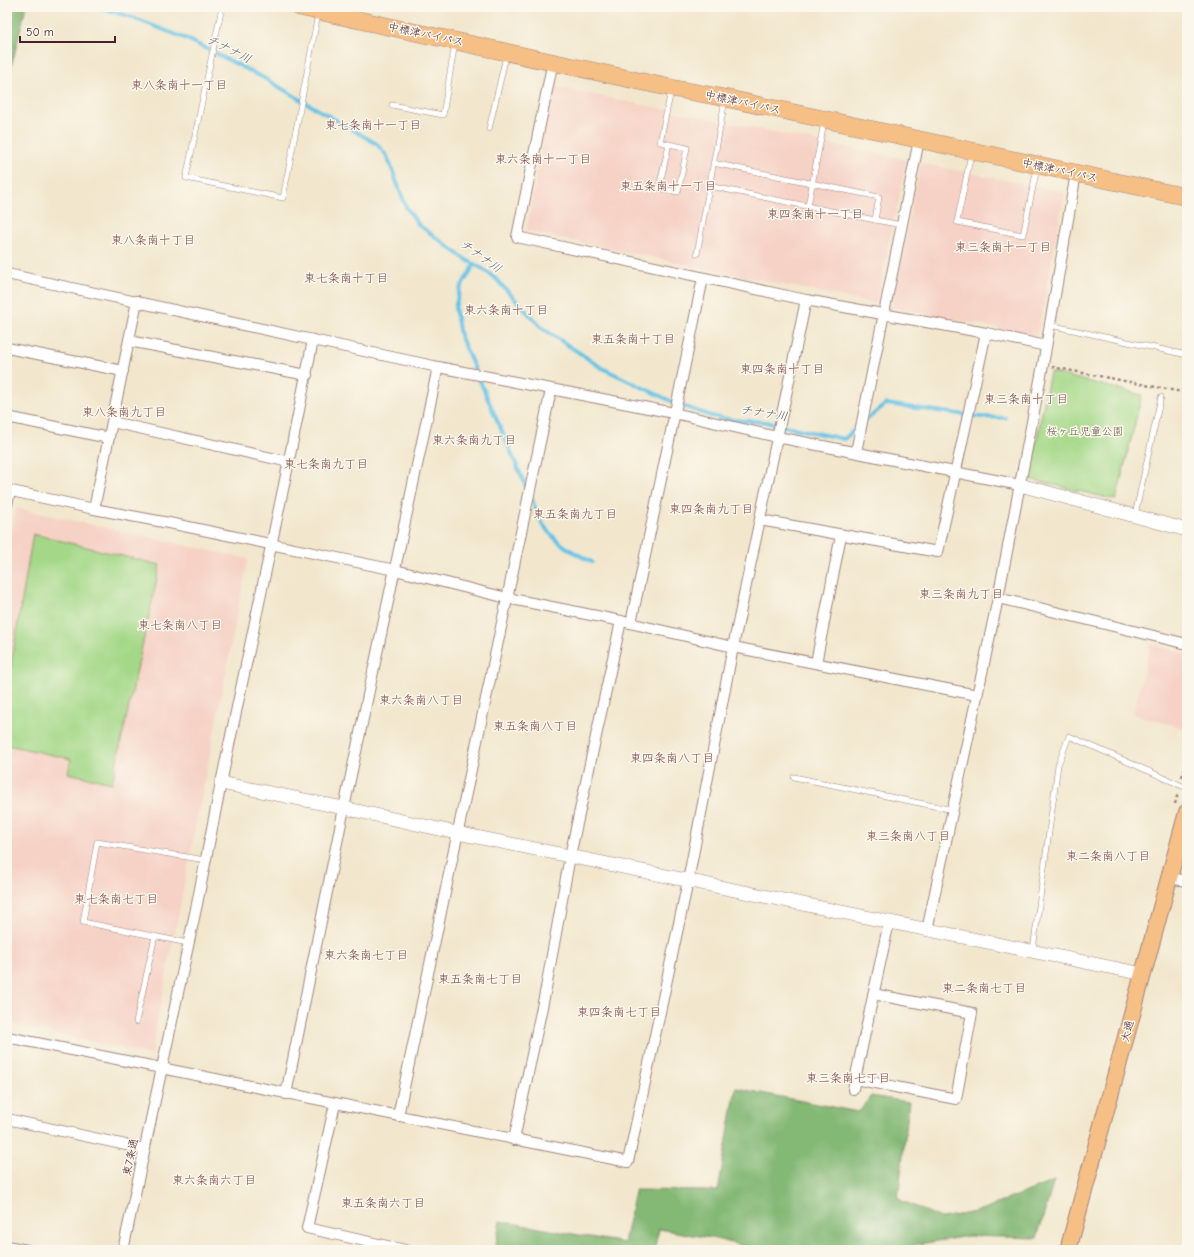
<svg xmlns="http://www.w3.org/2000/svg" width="1194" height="1257" viewBox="0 0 1194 1257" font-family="'Comic Neue','Klee One',sans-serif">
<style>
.built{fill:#f6d1c5}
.green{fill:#a4d888;stroke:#777c5a}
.forest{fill:#83b874;stroke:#666c50}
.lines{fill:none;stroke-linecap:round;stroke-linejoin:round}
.stream{stroke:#67c3e5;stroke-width:4}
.service-casing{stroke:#9e837c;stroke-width:6}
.minor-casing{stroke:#9e837c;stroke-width:12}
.tertiary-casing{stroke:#9e837c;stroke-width:14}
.primary-casing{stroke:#9e837c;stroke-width:18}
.trunk-casing{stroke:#9e837c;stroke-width:18}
.path{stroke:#9e837c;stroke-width:2.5;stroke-dasharray:3 3;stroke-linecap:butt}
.service{stroke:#fff;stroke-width:5}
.minor{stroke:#fff;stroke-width:10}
.tertiary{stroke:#fff;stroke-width:13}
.primary{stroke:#f5bf86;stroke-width:16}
.trunk{stroke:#f5bf86;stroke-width:17}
.labels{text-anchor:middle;stroke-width:3;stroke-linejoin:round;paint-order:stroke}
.street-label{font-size:11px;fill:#4a1f2b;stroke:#fbf7ec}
.park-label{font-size:11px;fill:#655647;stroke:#fbf7ec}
.water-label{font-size:12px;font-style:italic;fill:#54586c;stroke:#fbf7ec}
.neighbourhood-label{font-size:12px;fill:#804c4d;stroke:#fbf7ec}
</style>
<rect width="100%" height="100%" fill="#fbf7ec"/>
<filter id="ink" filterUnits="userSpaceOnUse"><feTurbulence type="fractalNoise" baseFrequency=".025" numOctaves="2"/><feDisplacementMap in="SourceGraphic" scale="8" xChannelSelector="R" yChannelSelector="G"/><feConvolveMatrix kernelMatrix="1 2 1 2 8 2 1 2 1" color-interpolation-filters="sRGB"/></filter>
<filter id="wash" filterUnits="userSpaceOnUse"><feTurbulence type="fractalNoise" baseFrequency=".012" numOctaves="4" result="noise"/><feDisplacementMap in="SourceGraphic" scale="16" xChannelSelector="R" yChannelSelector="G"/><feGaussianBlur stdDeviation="0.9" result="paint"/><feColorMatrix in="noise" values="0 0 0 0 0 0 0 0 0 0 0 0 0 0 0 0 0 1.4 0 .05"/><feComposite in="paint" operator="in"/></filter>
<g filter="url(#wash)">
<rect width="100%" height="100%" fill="#f2e7cd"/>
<g class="built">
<path d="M553 86 907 160 876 304 526 231Z"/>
<path d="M920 163 1065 192 1037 336 892 307Z"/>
<path d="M16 508 248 559 151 1055 7 1023V549Z"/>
<path d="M1151 644 1187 654V729L1133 714Z"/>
</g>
<g class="green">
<path d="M1050 372 1142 395 1116 500 1029 479Z"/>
<path d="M33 534 160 565 112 783 68 773 71 759 7 745V689Z"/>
</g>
<g class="forest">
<path d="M7 7H26L7 84Z"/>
<path d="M736 1088 858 1112 871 1096 909 1102 898 1199 941 1218 976 1212 1054 1181 1037 1238 968 1236 884 1250H746L748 1247 716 1239 659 1229 654 1250H495L500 1221 624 1243 635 1190 718 1191Z"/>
</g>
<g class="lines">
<g class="stream">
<path d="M97 7 128 16 187 39 262 77 377 144 387 156 406 207 419 225 465 259 483 269 495 278 542 328 602 368 677 404 711 416 733 420 766 422 844 439 858 427"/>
<path d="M474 265 460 289 455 308 460 335 527 489"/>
<path d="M865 421 886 404 981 417 1005 418"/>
<path d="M531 497C535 507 538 518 544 526 556 543 574 553 592 562"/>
</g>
</g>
</g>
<g filter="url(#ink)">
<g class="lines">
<g class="service-casing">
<g id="service">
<path d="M222 7 186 178 283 198 318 14"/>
<path d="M392 105 443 115 455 43"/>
<path d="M489 129 506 56"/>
<path d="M669 144 687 148 678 192 659 188 669 144 660 142 671 91"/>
<path d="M971 154 957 222 1023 235 1037 168"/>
<path d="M713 163 879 197 875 220 902 225"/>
<path d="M709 186 875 220"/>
<path d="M808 206 824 122"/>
<path d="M697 254 725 100"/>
<path d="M1050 325 1187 355"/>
<path d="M1135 515 1161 397"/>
<path d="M794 777 953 810"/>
<path d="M188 943 83 922 97 842 205 860"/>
<path d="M1033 950 1058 765 1069 736 1187 788"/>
<path d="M136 1022 155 936"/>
</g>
</g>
<g class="minor-casing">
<g id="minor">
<path d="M553 61 517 237 806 300 733 647 977 695"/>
<path d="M7 274 313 340 285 480 221 783 197 904 123 1250"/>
<path d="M806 300 986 333 1046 346"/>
<path d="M129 341 307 375"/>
<path d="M7 348 123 371"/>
<path d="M438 367 674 413 777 437 1020 485"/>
<path d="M7 417 109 438"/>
<path d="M112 422 289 462"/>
<path d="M856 452 919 140"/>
<path d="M7 490 94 509 174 524 395 570 507 598 621 621 733 647 688 881 628 1162 7 1037"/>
<path d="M7 505 10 491"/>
<path d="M94 509 137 301"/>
<path d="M760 520 938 552 986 333"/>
<path d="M998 598 1187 644"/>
<path d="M631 623 703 278"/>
<path d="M816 663 841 535"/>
<path d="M1169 878 1187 881"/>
<path d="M927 930 998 598 1043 365 1076 173"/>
<path d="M855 1079 956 1099 972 1013 873 994"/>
<path d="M853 1089 889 922"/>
<path d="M286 1094 344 808 438 367 313 340"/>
<path d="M335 1104 307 1228 405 1250"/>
<path d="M398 1116 551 390"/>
<path d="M7 1119 144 1149"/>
<path d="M514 1140 546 988 570 856 621 621"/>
<path d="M7 1246 27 1250"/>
</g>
</g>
<g class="tertiary-casing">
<g id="tertiary">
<path d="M1020 485 1187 530"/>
<path d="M221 783 344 808 457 833 1143 974"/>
</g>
</g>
<g class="primary-casing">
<path id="primary" d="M1068 1250 1187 812"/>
</g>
<g class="trunk-casing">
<path id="trunk" d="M299 7 671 88 725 98 1187 197"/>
</g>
<g class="path">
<path d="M1052 367 1187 393"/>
<path d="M1182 777 1187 760"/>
<path d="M1175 804 1178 793"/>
</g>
<use href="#service" class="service"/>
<use href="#minor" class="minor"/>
<use href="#tertiary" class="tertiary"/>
<use href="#primary" class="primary"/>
<use href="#trunk" class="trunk"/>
</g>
</g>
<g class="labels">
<g class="street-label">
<text transform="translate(426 34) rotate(12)" y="4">中標津バイパス</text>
<text transform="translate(743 102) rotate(12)" y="4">中標津バイパス</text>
<text transform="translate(1060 170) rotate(12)" y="4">中標津バイパス</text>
<text transform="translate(1127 1031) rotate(-75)" y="4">大通</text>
<text transform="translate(130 1157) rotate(-78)" y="4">東7条通</text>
</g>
<g class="park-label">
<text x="1085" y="435">桜ヶ丘児童公園</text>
</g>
<g class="water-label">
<text transform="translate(229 49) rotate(27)" y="4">チナナ川</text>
<text transform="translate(481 256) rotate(36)" y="4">チナナ川</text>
<text transform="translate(764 413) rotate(9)" y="4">チナナ川</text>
</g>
<g class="neighbourhood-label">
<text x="179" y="89">東八条南十一丁目</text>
<text x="373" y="129">東七条南十一丁目</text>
<text x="543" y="163">東六条南十一丁目</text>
<text x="668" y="190">東五条南十一丁目</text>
<text x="815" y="218">東四条南十一丁目</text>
<text x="153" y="244">東八条南十丁目</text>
<text x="1003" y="251">東三条南十一丁目</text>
<text x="346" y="282">東七条南十丁目</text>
<text x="506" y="314">東六条南十丁目</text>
<text x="633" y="343">東五条南十丁目</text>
<text x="782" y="373">東四条南十丁目</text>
<text x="1026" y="403">東三条南十丁目</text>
<text x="124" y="416">東八条南九丁目</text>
<text x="474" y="444">東六条南九丁目</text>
<text x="326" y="468">東七条南九丁目</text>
<text x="711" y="513">東四条南九丁目</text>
<text x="575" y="518">東五条南九丁目</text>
<text x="961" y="598">東三条南九丁目</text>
<text x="180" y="629">東七条南八丁目</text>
<text x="421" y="704">東六条南八丁目</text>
<text x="535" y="730">東五条南八丁目</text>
<text x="672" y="762">東四条南八丁目</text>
<text x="908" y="840">東三条南八丁目</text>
<text x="1108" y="860">東二条南八丁目</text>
<text x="116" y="903">東七条南七丁目</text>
<text x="366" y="959">東六条南七丁目</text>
<text x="480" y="983">東五条南七丁目</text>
<text x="984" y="992">東二条南七丁目</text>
<text x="619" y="1016">東四条南七丁目</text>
<text x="848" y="1082">東三条南七丁目</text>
<text x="214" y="1184">東六条南六丁目</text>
<text x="383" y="1207">東五条南六丁目</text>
</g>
</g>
<rect width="1194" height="1257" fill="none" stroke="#fbf7ec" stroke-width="24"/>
<path d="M20 36v6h95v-6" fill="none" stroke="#4a1f2b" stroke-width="2"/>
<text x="26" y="36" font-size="12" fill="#4a1f2b" stroke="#fbf7ec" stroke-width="3" paint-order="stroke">50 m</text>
</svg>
